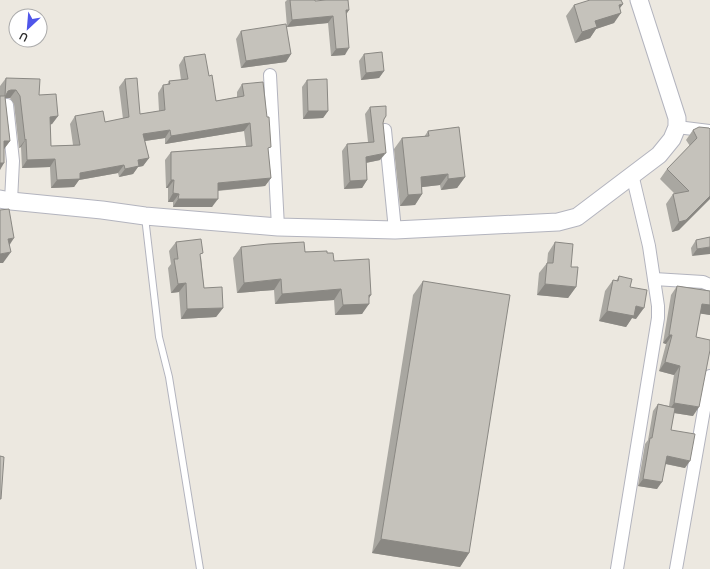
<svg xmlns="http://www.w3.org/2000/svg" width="710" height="569" viewBox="0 0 710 569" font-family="'Nunito Sans',sans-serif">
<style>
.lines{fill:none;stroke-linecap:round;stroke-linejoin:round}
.lane-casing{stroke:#b3b4be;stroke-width:8}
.street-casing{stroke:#b3b4be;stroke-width:14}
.secondary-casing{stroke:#b3b4be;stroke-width:19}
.lane{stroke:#fff;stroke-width:6}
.street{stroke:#fff;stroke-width:12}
.secondary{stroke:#fff;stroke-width:17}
.wall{fill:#a9a7a1}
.shaded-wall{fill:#8a8883}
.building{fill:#c5c2bb;stroke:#8a8883}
</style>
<rect width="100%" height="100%" fill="#ece8e0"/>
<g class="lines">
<g class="lane-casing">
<path id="lane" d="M145 217 159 337 169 377 200 569"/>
</g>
<g class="street-casing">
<g id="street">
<path d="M270 75 278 227"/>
<path d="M7 105 13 161 11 201"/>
<path d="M677 127 710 131"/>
<path d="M385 130 395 230"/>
<path d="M654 279 703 282 710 285"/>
<path d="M617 569 658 318V306L649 246 632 174"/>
<path d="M676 569 710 376"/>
</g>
</g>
<g class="secondary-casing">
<path id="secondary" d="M0 199 11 201 102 210 145 216 278 227 395 230 558 222 577 217 659 155 672 139 677 127V118L639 0"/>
</g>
<use href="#lane" class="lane"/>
<use href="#street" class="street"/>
<use href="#secondary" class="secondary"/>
</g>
<g class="wall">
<path d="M287 0H315V1L349 10 346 14 345 55 331 56 328 23 287 27 285 2Z"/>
<path d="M623 4 620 8 614 23 596 29 590 38 575 43 566 16 574 5Z"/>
<path d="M241 31 291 54 286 62 241 68 236 39Z"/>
<path d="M364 54 384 71 379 78 361 80 359 61Z"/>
<path d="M184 57 209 76 216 101 237 97V92L242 84 268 151 271 178 265 186 218 191 212 207H173V202H168V188H166L165 160 171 152 246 146 244 131 165 144V138L145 141 149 158 143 166 138 167 133 174 119 177 118 173 79 180 74 187 51 188 50 167 22 168 21 147 19 148 14 104 10 98H5L10 141 4 149 0 170V86L6 78 39 95 58 116 52 124 50 125 51 146 73 145 70 124 75 116 105 122 123 119 119 87 125 79 140 114 159 111 158 93 163 85H167L169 81 181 80 179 65Z"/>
<path d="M307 80 328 111 323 118 303 119 302 87Z"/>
<path d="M370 107 386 116 383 121V123L380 160 366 163 367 180 362 188 344 189 342 151 347 144 368 142 365 114Z"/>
<path d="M709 128 679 230 672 232 666 204 673 194H675L660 179 667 169 690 146 686 140 693 130Z"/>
<path d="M428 131 465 177 457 188 441 190 440 185 422 187V194L415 205 400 206 394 149 402 138 424 137Z"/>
<path d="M710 237 692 256 691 248 696 240Z"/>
<path d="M176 242 201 257 204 288 223 308 216 317 181 319 179 292 171 293 168 268 171 264 169 251Z"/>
<path d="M555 242 571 267 576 287 568 298 537 295 539 273 547 263 548 253Z"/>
<path d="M241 247 327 253 369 298 362 314 335 315 334 300 275 304 274 290 237 293 233 258Z"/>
<path d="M619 276 630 287 636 319 632 318 626 327 599 321 605 291 613 280 616 281Z"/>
<path d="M423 281 469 553 460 567 372 553 413 295Z"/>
<path d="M677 286 710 291V315L700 313 696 337 693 416 674 413 671 430 685 468 665 464 657 489 638 486 645 444 648 440 653 411 658 404 669 406 674 375 659 371 666 344 663 343 671 295Z"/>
</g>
<g class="shaded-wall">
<path d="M623 4 615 14 621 13 614 23 596 29 590 38 575 43 582 32 595 21 619 5Z"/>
<path d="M346 10H349L345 16Z"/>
<path d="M333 16 328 23 287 27 292 20Z"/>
<path d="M349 48 345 55 331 56 336 49Z"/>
<path d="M291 54 286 62 241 68 246 61Z"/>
<path d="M384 71 379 78 361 80 366 73Z"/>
<path d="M11 90H16L10 98H6L3 99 8 91Z"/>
<path d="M308 111H328L323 118 303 119Z"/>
<path d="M58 116 52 124 44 125 50 117Z"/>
<path d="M250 123 244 131 165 144 171 136Z"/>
<path d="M170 130 165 138 138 142 143 134Z"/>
<path d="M26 139 21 147 19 148 25 140Z"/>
<path d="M4 141H10L4 149H0Z"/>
<path d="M386 153 380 160 360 164 366 157Z"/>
<path d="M149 158 143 166 138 167 133 174 119 177 125 169 138 160Z"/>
<path d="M55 159 50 167 22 168 27 160Z"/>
<path d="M0 163H4L0 170Z"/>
<path d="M124 165 118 173 79 180 74 187 51 188 57 180 80 173Z"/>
<path d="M448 174 440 185 414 188 421 177Z"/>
<path d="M465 177 457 188 441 190 448 179Z"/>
<path d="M271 178 265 186 213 191 218 183Z"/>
<path d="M171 180H174L168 188H166Z"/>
<path d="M367 180 362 188 344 189 350 181Z"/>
<path d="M173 193 179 194 173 202H168Z"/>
<path d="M422 194 415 205 400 206 408 195Z"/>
<path d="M710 196V199L679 230 672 232 679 222Z"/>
<path d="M178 199H218L212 207H173Z"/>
<path d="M14 238 7 249 8 239Z"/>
<path d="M710 247V254L692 256 697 249Z"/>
<path d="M11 252 3 263H0V254Z"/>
<path d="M281 279 274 290 237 293 244 283Z"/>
<path d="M186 283 179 292 171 293 178 284Z"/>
<path d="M545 284 576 287 568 298 537 295Z"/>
<path d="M341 289 334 300 275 304 282 294Z"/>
<path d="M369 295H371L365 304H369L362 314 335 315 343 305Z"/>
<path d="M702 304 710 305V315L696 313Z"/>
<path d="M636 306 644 308 636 319 632 318 626 327 599 321 607 311Z"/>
<path d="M223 308 216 317 181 319 187 309Z"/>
<path d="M669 335H672L666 344 663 343Z"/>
<path d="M665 362 680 366 674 375 659 371Z"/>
<path d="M674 403 699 407 693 416 668 412Z"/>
<path d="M667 456 690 461 685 468 662 463Z"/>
<path d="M643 479 662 482 657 489 638 486Z"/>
<path d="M381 539 469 553 460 567 372 553Z"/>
</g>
<g class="building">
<path d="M290 0H315V1L326 0H348L349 10H346L349 48 336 49 333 16 292 20Z"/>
<path d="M590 0H621L623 4 619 5 621 13 595 21 597 27 582 32 574 5Z"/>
<path d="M286 24 291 54 246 61 241 31Z"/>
<path d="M382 52 384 71 366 73 364 54Z"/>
<path d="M205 54 209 76 212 75 216 101 244 96 242 84 263 82 267 117H269L271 147 268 148 271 178 218 183V199H178L179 194 173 193 174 180H171V152L252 146 250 123 171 136 170 130 143 134 149 158 138 160 139 166 125 169 124 165 80 173V179L57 180 55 159 27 160 26 139 25 140 20 96 16 90H11L8 91 5 97 10 141H4V163H0V96H5L6 78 40 79 39 95 56 94 58 116 50 117 51 146 80 145 75 116 103 111 105 122 129 117 125 79 137 78 140 114 165 110 163 85 170 84 169 81 188 79 184 57Z"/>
<path d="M327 79 328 111H308L307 80Z"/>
<path d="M386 106V116L384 119 383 123 386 153 366 157 367 180 350 181 347 144 374 142 370 107Z"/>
<path d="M459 127 465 177 448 179V174L421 177 422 194 408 195 402 138 429 136 428 131Z"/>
<path d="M699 127 709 128 710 129V196L686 220 679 222 673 194 689 191 667 169 697 138 693 130Z"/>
<path d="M9 209 14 238 8 239 11 252 0 254V210Z"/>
<path d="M710 237V247L697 249 696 240Z"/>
<path d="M201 239 203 253 200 254 204 288 222 287 223 308 187 309 186 283 178 284 174 259H178L176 242Z"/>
<path d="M304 242 305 252 327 251V253H333L334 261 369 259 371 295H369V304L343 305 341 289 282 294 281 279 244 283 241 247 268 244Z"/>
<path d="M555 242 573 244 571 267H578L576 287 545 284 547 263H553Z"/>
<path d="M619 276 632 279 630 287 647 290 644 308 636 306 634 316 607 311 613 280 618 281Z"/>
<path d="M423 281 510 295 469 553 381 539Z"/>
<path d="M677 286 710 291V305L702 304 696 337 710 340V350L699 407 674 403 680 366 665 362 672 335H669Z"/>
<path d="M658 404 675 408 671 430 695 434 690 461 667 456 662 482 643 479 650 438H652Z"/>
<path d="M0 456 4 457 1 499H0Z"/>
</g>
<g transform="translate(28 28) rotate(206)"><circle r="19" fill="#ffffff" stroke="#ababab"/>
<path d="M0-3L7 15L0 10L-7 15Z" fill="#4f56ea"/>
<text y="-6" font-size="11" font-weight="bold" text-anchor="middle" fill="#2c2c2c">U</text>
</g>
</svg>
